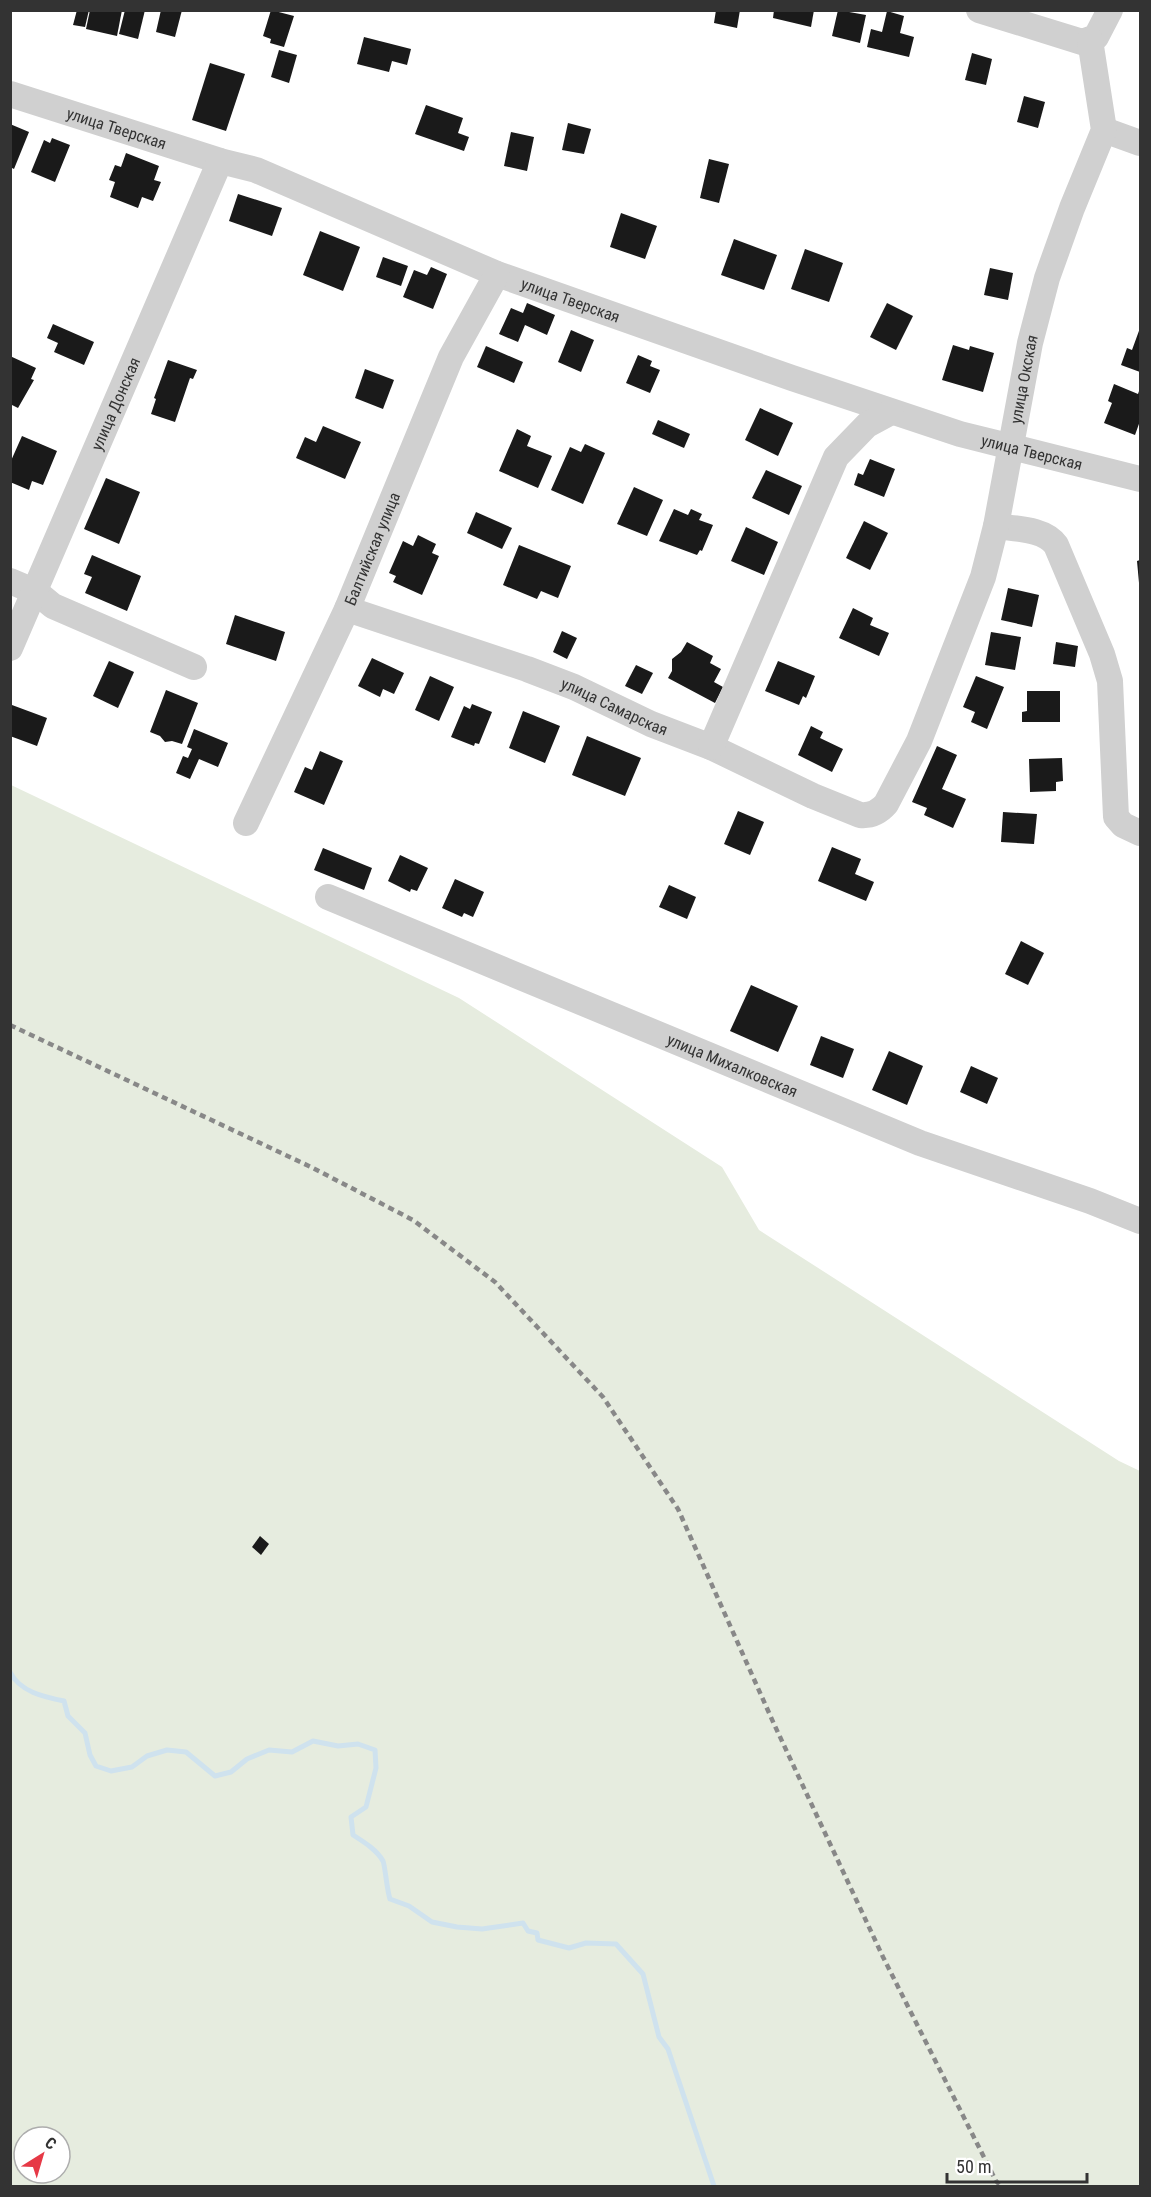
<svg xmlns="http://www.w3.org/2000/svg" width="1151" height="2197" viewBox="0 0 1151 2197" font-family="'Roboto Condensed',sans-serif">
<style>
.green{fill:#e6ecdf;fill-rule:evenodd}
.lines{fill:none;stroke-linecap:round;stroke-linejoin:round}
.stream{stroke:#cfe2ee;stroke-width:5}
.building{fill:#1a1a1a}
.minor{stroke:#d0d0d0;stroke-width:26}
.rail{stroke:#888;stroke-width:4.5;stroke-dasharray:6 4.5;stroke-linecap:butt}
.labels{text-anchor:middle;stroke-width:6;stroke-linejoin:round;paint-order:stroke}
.street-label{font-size:16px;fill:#333;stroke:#fff}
</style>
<rect width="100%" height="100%" fill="#fff"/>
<path class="green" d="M11 785 459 998 722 1167 759 1230 1119 1461 1140 1471V2186H11ZM24 2137H60V2173H24Z"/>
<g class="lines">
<path class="stream" d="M10 1672C20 1692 44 1697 64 1701L68 1716 85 1733 90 1755 96 1766 111 1771 132 1767 147 1756 167 1750 186 1752 215 1776 231 1772 247 1759 269 1750 292 1752 313 1741 338 1746 358 1744 375 1750 376 1768 366 1807 351 1817 353 1835C364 1842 377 1850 383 1861 385 1865 387 1891 390 1899L409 1906 432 1922 457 1927 482 1929 523 1923 528 1931 537 1933 538 1940 569 1948 586 1943 616 1944 643 1974 659 2037 668 2049 714 2186"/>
</g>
<g class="building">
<path d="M77 10H89L85 27 73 25Z"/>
<path d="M90 10H122L117 36 86 29Z"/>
<path d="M125 10H145L138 39 119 34Z"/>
<path d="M161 10H182L175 37 156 32Z"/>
<path d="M271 10 294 16 284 47 270 43 271 39 263 36Z"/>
<path d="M716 10H740L737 28 714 23Z"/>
<path d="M774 10H814L811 27 773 18Z"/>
<path d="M838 10 866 15 860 43 832 36Z"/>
<path d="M887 11 904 16 900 33 914 37 909 57 867 47 871 29 882 32Z"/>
<path d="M364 37 411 49 407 65 392 61 389 72 357 64Z"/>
<path d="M279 50 297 55 289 83 271 77Z"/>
<path d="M972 53 992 59 986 85 965 80Z"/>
<path d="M210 63 245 74 226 131 192 120Z"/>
<path d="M1024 96 1045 102 1038 128 1017 122Z"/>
<path d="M426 105 463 118 458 133 469 137 464 151 415 134Z"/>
<path d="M568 123 591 129 584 154 562 150Z"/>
<path d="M10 124 29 132 14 169 10 167Z"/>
<path d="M511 132 534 137 527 171 504 166Z"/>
<path d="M52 138 70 145 55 182 31 172 44 140 50 143Z"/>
<path d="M126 153 159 166 154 180 161 182 153 201 142 197 138 208 110 197 115 182 109 180 115 165 121 167Z"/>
<path d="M709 159 729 164 719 203 700 198Z"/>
<path d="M238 194 282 208 272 236 229 221Z"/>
<path d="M621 213 657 226 645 259 610 247Z"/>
<path d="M320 231 360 247 343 291 303 275Z"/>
<path d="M734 239 777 255 764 290 721 275Z"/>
<path d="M805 249 843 263 829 302 791 289Z"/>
<path d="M383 257 408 266 401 286 376 277Z"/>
<path d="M431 267 447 274 433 309 403 297 414 270 427 275Z"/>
<path d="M990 268 1013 273 1008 300 984 295Z"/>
<path d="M527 303 555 315 547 335 525 325 518 342 499 334 511 308 523 313Z"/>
<path d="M887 303 913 316 896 350 870 337Z"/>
<path d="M53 324 94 342 84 365 54 352 58 343 47 338Z"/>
<path d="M1140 328V372L1121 365 1127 348 1132 350Z"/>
<path d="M571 330 594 340 581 372 558 362Z"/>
<path d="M953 345 969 350 970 346 994 353 983 392 942 380Z"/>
<path d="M486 346 523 362 514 383 477 367Z"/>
<path d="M638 355 652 361 650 366 660 370 650 393 626 383Z"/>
<path d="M10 356 36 368 31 379 34 380 18 408 10 404Z"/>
<path d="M168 360 197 370 193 379 190 378 175 422 151 414 156 399 154 398Z"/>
<path d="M365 369 394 380 383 409 355 398Z"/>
<path d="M1114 384 1138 394 1140 388V421L1135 435 1104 423 1112 403 1108 401Z"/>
<path d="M760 408 793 423 778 456 745 440Z"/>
<path d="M658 420 690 434 684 448 652 434Z"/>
<path d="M323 426 361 442 345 479 296 458 305 437 316 442Z"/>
<path d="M517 429 531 436 527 446 552 456 538 488 499 471Z"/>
<path d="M22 436 57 451 43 485 32 481 29 490 10 482V463Z"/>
<path d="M585 444 605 453 583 504 551 490 570 447 581 452Z"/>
<path d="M870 459 895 469 884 497 854 485 858 473 863 475Z"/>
<path d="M766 470 802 486 789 515 752 498Z"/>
<path d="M106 478 140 492 119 544 84 529Z"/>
<path d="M634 487 663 500 647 536 617 524Z"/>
<path d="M674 509 688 515 691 509 702 514 699 520 713 525 702 551 700 550 697 555 659 541Z"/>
<path d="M476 512 512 528 502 549 467 533Z"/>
<path d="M864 521 888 533 870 570 846 558Z"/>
<path d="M746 527 778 542 764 575 731 561Z"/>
<path d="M418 535 436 544 432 553 439 556 422 595 393 582 396 576 389 573 403 541 413 546Z"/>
<path d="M519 545 571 566 558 598 541 591 537 599 503 585Z"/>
<path d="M92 555 141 576 127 611 85 593 92 577 84 574Z"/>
<path d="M1140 560V583H1139L1137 561Z"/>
<path d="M1008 588 1039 595 1032 627 1001 620Z"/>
<path d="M853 608 873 618 870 625 889 633 879 656 839 638Z"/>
<path d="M235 615 285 632 276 661 226 644Z"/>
<path d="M562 631 577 638 567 659 553 652Z"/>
<path d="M991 632 1021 637 1015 670 985 665Z"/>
<path d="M687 642 713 656 710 663 721 669 714 682 723 687 715 703 668 678 672 671V659L681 652Z"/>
<path d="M1056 642 1078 646 1075 667 1053 664Z"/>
<path d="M372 658 404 673 394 694 383 689 380 697 358 686Z"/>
<path d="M109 661 134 672 118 708 93 696Z"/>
<path d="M778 661 815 676 806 698 803 696 799 705 765 691Z"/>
<path d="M636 665 653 673 642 694 625 686Z"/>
<path d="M430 676 454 687 439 721 415 710Z"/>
<path d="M976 676 1004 687 987 729 971 722 975 712 963 707Z"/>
<path d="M166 690 198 703 182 744 172 741 165 742 160 736 150 732Z"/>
<path d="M1027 691H1060V722H1022V712L1027 711Z"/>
<path d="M472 704 492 712 479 744 475 743 474 746 451 737 464 706 470 709Z"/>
<path d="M12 705 47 718 37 746 10 736Z"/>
<path d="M523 711 560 726 545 763 509 748Z"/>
<path d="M811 726 823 732 820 738 843 749 832 772 798 755Z"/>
<path d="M194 729 228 743 218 767 199 759 190 779 176 773 183 756 188 758 192 749 187 747Z"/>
<path d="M587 736 641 758 625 796 572 775Z"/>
<path d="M937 746 957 755 942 789 966 799 953 828 924 815 927 808 912 802Z"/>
<path d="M320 751 343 761 324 805 294 792 305 767 312 770Z"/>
<path d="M1062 758 1063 781 1056 782V791L1030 792 1029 759Z"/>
<path d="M738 811 764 822 750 855 724 844Z"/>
<path d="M1003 812 1037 814 1034 844 1001 842Z"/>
<path d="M832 847 861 859 855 874 874 882 866 901 818 881Z"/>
<path d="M323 848 372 868 364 890 314 870Z"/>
<path d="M400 855 428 868 417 891 411 889 410 892 388 881Z"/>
<path d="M455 879 484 892 473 917 464 913 462 917 442 908Z"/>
<path d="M669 885 696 897 687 919 659 907Z"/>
<path d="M1021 941 1044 953 1028 985 1005 974Z"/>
<path d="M751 985 798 1006 778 1052 730 1031Z"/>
<path d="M821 1036 854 1049 843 1078 810 1065Z"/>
<path d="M889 1051 923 1066 907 1105 872 1090Z"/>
<path d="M971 1066 998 1078 987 1104 960 1092Z"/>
<path d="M260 1536 269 1544 261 1555 252 1547Z"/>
</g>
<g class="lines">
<g class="minor">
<path d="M979 10 1082 42 1096 37 1110 10"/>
<path id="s1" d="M10 94 220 161 256 170 497 274 792 378 960 434 1140 479"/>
<path d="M1104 130 1140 143"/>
<path d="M996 526C1014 529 1044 528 1056 545L1102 654 1110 681 1116 817 1123 825 1140 833"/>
<path d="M10 581 36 592 53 606 194 667"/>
<path id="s2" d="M347 609 527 669 574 687 651 724 711 747 813 796 860 815C870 816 879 812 886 804L919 741 983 577 996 526 1030 343 1047 278 1072 208 1104 130 1090 40"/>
<path id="s3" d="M10 648 220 161"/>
<path d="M711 747 836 457 867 425 891 412"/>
<path id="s4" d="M246 823 347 609 451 357 497 274"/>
<path id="s5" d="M328 897 920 1143 1090 1201 1140 1221"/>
</g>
<path class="rail" d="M10 1025 311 1167 413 1220 495 1282 603 1397 678 1509 774 1724 883 1957 996 2181 1001 2186"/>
</g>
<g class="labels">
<g class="street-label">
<text dy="6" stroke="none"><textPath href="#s1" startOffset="112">улица Тверская</textPath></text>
<text dy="6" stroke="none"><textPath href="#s1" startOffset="598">улица Тверская</textPath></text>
<text dy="6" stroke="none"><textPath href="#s2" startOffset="1032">улица Окская</textPath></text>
<text dy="6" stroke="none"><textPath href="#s3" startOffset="266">улица Донская</textPath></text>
<text dy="6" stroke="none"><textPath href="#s1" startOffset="1084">улица Тверская</textPath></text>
<text dy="6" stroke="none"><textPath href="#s4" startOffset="302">Балтийская улица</textPath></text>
<text dy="6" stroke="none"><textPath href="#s2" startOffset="285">улица Самарская</textPath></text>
<text dy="6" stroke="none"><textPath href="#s5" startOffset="438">улица Михалковская</textPath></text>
</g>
</g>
<rect width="1151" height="2197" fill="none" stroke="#333333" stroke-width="24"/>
<g transform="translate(42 2155) rotate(37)"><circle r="28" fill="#ffffff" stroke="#adadad" stroke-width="1.5"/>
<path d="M0-4.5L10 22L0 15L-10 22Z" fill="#e63946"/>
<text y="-9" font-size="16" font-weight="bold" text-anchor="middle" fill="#333333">С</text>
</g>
<path d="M947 2173v9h140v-9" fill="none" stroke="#333333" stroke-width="3"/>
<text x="956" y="2173" font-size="18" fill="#333333" stroke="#ffffff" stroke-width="4.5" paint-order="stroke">50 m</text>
</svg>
